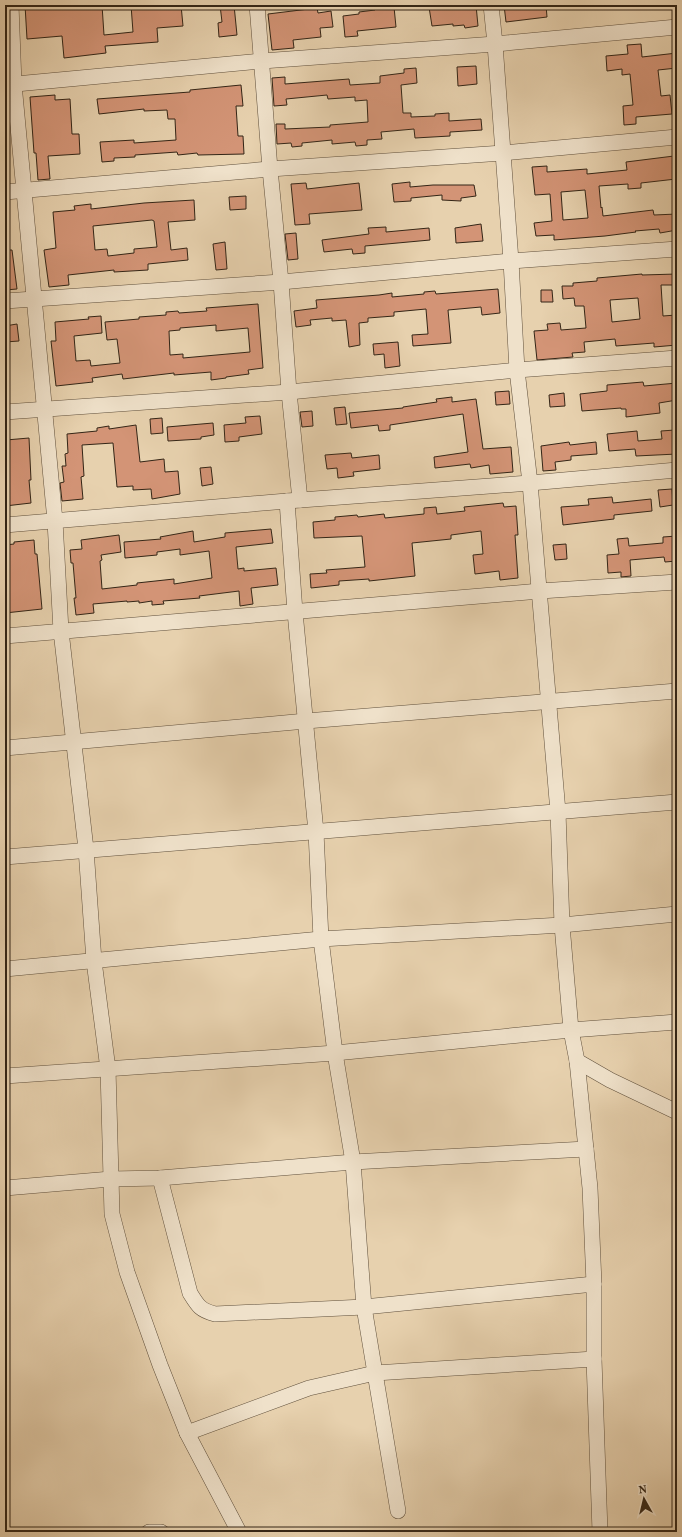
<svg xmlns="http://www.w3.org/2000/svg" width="682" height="1537" viewBox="0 0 682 1537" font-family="Vollkorn,serif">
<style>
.building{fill:#d39476;stroke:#332516;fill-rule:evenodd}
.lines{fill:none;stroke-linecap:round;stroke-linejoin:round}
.minor-casing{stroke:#60503c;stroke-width:16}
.minor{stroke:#efe1ca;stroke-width:15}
</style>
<rect width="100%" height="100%" fill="#e7d1ae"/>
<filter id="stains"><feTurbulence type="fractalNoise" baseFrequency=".005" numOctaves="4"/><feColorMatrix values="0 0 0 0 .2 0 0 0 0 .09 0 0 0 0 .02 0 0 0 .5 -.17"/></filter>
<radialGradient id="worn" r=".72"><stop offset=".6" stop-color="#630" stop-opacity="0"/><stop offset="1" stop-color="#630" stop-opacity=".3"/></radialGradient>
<g class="building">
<path d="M25 5H102L104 35 133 32 131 5H181L183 26 157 28 158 42 105 46 106 53 64 58 62 36 27 39Z"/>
<path d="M220 5H234L237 35 219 37 218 23 222 22Z"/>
<path d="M448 5H476L478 26 465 28 464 25 453 26V24L432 26 429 7Z"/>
<path d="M504 5H546L547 17 506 22Z"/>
<path d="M394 7 396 27 357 31 358 36 345 37 343 16 359 14V12L375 10V9Z"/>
<path d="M317 8 318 13 331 11 333 27 320 28 321 37 293 40 294 48 272 50 268 14Z"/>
<path d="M641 44 642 57 677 53V68L658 70 661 96 670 95 672 114 636 117V124L624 125 623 106 633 105 630 74 622 75V69L607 71 606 56 628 54 627 45Z"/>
<path d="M476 66 477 84 458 86 457 67Z"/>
<path d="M416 68 417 83 401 85 403 113H411V117L435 116V114L449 113V121L481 119 482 130 450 132V136L415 138 414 129 381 132 382 139 367 140V145L356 146 355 142 332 144V140L302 143V146L292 147 291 143 277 144 276 124H285V129L330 127V125L368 122 367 100 355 101V97L328 99 327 95 286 99 287 105 274 106 272 78 285 77V84L349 79 350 85 380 83V76L404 73V69Z"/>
<path d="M241 85 243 106H236L238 136H243L244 154 198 155 197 153 178 155 177 152 135 155V157L114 158V161L102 162 100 142 134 140V143L176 140 175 119H168L167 110 144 111V109L99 114 97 99 190 92V90Z"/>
<path d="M55 95V100L70 99 72 134H79L80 154 48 156 50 179 38 180 36 153H34L30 97Z"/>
<path d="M674 156 676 179 641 183V188L628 189V184L599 186 601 208 602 207 603 216 653 210 654 215 677 214V230L660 233 659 229 635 231 636 232 605 236 554 240V235L536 236 534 223 552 221 550 194 535 195 532 167 547 166V172L587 169V174L627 170 626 162ZM585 190 588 218 563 220 561 192Z"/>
<path d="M410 182V187L433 185H474L476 196 461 198V201L442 200V195L411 198V201L394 202 392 184Z"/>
<path d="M306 183 307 189 359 183 362 210 309 214 310 224 295 225 291 184Z"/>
<path d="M246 196V209L230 210 229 197Z"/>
<path d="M194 200 195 220 168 222 171 250 187 248 188 260 148 264V270L114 272V270L68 275 69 285 49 287 44 250 56 248 53 212 75 210 74 206 91 204V209L144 203ZM152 220 154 221 157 247 134 249V253L108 256 107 249 95 250 93 226Z"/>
<path d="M481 224 483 241 456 243 455 228Z"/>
<path d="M386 227V232L429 228 430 240 365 246V253L353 254 352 249 324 252 322 240 369 234 368 228Z"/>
<path d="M296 233 298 259 288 260 285 234Z"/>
<path d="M225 242 227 269 216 270 213 244Z"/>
<path d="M5 250H12L17 289 5 290Z"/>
<path d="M642 274V275L677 274V285H661L663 316 676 315 677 345 654 347V343L616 346 615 339 584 342 585 352 572 353 573 357 537 360 534 331 548 330 547 324 560 323 561 330 586 328 584 306H575L574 298 563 299 562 286H573V283L597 281V278ZM638 298 640 319 612 322 610 300Z"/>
<path d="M498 289 500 313 482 315 481 307 448 310 451 343 413 346 412 335 428 334 426 309 394 312V316L368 318V322L359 323 360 345 349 347 346 320 332 321V318L310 320 311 325 296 327 294 311 317 308 316 300 379 295 392 293V297L424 294V292L435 291 436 294Z"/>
<path d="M541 290H552L553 302H541Z"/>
<path d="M258 304 263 368 248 370 249 374 226 377V378L211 380V372L174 375V373L123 379 122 374 92 378 93 382 56 386 51 341H56L55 322 89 319 88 317 101 316 102 333 74 336 76 361 90 360 91 366 120 363 117 339 107 340 105 322 139 319V317L166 315V312L178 311 179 313 207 311 206 308ZM216 325V331L248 328 250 352 183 358V354L170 355 169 331 180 330V328Z"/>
<path d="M17 324 19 341 5 342V326Z"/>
<path d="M398 342 400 366 385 368 384 354 374 355 373 344Z"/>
<path d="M643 382 644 386 677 383V400L659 403 660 413 626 417V409H621V408L582 411 580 394 607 391V385Z"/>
<path d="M509 391 510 404 496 405 495 392Z"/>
<path d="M564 393 565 406 550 407 549 395Z"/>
<path d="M452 397V402L476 399 483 449 511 447 513 472 490 474 489 465 471 468 470 464 435 468 434 457 468 452 463 414 390 425V430L379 431 378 425 351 428 349 413 403 408V407L437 402 436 399Z"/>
<path d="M345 407 347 424 336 425 334 408Z"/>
<path d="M312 411 313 426 302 427 300 412Z"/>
<path d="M260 416 262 434 239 437V441L225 442 224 425 246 423 245 417Z"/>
<path d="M162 418 163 433 151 434 150 419Z"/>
<path d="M213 423 214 435 201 437V439L168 441 167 427Z"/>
<path d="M136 425 140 462 164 459 165 472 178 471 180 494 152 499 151 489 133 490V486L117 487 113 443 82 445 84 476 81 477 83 499 62 501 60 483 64 482 62 466H66L65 454 68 453 67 434 97 431V428L109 426V429Z"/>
<path d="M675 430 677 454 636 456 635 449 609 451 607 434 637 431 638 441 662 439 661 431Z"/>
<path d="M29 438 31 480H29L31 503 5 506V487H8L6 473H9L6 440Z"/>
<path d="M569 442 570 445 596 442 597 454 571 456V460L555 462 556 470 543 471 541 446Z"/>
<path d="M351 453 352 458 379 455 380 469 353 472 354 476 338 478 337 468 327 469 325 455Z"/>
<path d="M211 467 213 484 202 486 200 468Z"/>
<path d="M672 489 673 505 660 507 658 490Z"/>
<path d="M612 497 613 503 651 499 652 511 614 515V519L563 525 561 507 589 505 588 499Z"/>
<path d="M503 503 504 507 516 506 518 535H515L518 578 500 580 499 571 475 574 473 555 483 554 481 531 451 535V539L412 543 415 576 369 581V579L339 581V585L311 588 310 574 327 573 326 570 365 567 362 536 314 538 313 522 335 520V517L357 515 358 517 384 514 385 518 424 514V508L436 507 437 514 465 511 464 507Z"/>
<path d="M271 529 273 543 236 547 238 569 244 568V571L276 568 278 585 251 588 253 604 240 606 239 591 199 596 200 598 163 601 164 604 152 605V601L139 603V601L127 602V601L93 604 94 613 76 615 74 598H76L73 563H71L70 550 82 549 81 540 119 535 121 552 101 555 102 560 100 561 102 589 137 585V583L174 579V584L212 578 209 551 180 555V549L157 552V555L125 558 124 542 161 539 160 537 193 531 194 542 225 537V533Z"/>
<path d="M677 536V561L665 562 664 557 630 560 631 576 621 577V572L608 573 607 555 619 554 617 539 628 538 629 546 663 543V537Z"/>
<path d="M34 540 35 554H37L42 609 5 613V545L14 544V542Z"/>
<path d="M566 544 567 559 555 560 553 545Z"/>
</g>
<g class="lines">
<g class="minor-casing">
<g id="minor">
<path d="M11 5 14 84 55 521 61 631 86 849 94 961 108 1069 112 1214 127 1272 160 1365 187 1433 239 1532"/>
<path d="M257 5 270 169 281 282 289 392 300 500"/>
<path d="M491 5 495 44 511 261 517 370 530 483 558 812 562 925 571 1030 577 1061 590 1188 594 1284V1359L600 1532"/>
<path d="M5 85 262 61 495 44 677 27"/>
<path d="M5 192 270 169 503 153 677 137"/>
<path d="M5 301 281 282 511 261 677 249"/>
<path d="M5 412 289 392 517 370 677 358"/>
<path d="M287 501 295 612 316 832 321 939 335 1053 353 1162 364 1307 398 1511"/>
<path d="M5 525 287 501 530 483 677 470"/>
<path d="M5 636 540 591 677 582"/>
<path d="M5 748 306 721 677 691"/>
<path d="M5 857 677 802"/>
<path d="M5 969 321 939 562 925 677 914"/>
<path d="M577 1061 610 1080 677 1112"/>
<path d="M5 1076 335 1053 571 1030 677 1022"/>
<path d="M160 1178 190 1293C198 1306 200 1310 215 1314L364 1307 594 1284"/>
<path d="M5 1188 111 1179 160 1178 353 1162 586 1149"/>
<path d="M187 1433 309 1388 375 1373 594 1359"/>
<path d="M149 1532H161"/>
</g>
</g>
<use href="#minor" class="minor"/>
</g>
<rect width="682" height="1537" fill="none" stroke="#e7d1ae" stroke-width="20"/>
<rect x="6" y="6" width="670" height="1525" fill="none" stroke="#332516" stroke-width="2"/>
<rect x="10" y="10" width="662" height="1517" fill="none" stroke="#332516"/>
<g transform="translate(644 1499) rotate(352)" stroke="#efe1ca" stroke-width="3" paint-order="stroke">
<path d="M0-3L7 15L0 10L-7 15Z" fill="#332516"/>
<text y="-6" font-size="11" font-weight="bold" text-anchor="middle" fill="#332516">N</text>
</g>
<rect width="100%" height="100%" filter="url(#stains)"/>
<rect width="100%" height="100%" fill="url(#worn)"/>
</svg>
